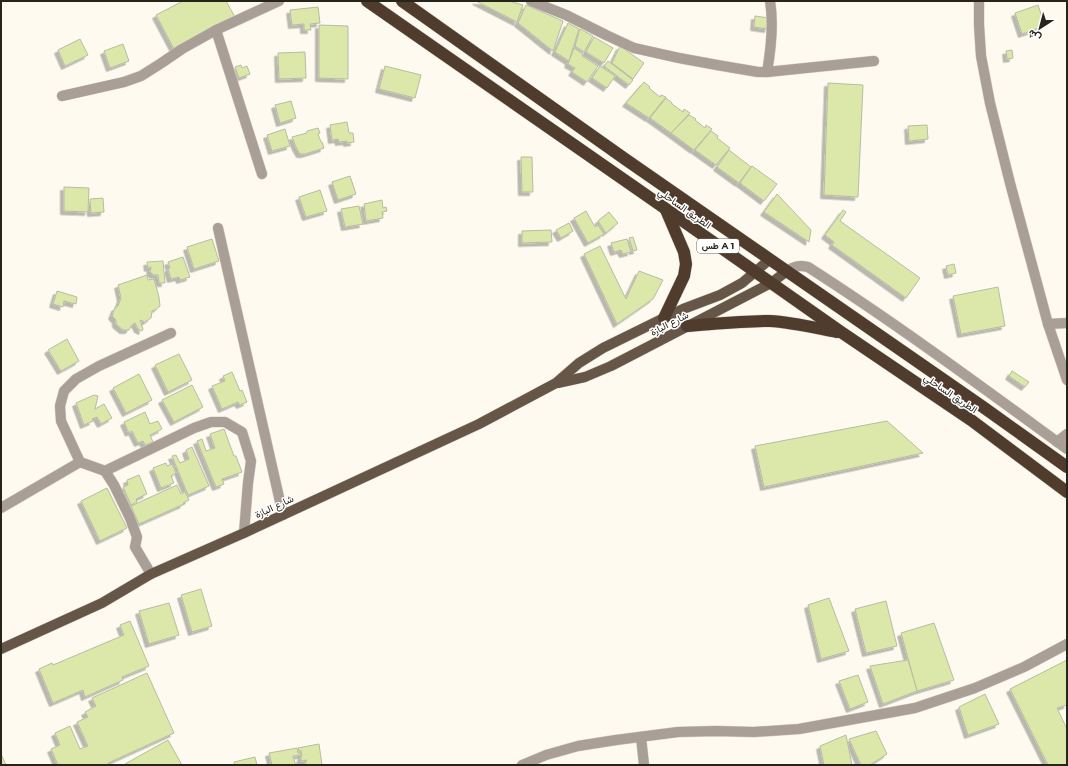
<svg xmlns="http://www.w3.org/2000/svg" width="1068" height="766" viewBox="0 0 1068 766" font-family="Montserrat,Vazirmatn,sans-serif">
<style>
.building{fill:#dce8a9;stroke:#b7bca2;filter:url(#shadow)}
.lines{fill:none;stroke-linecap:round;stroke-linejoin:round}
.minor-casing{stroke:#d7d3c9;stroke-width:11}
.major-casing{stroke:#d7d3c9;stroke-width:11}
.highway-casing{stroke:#d7d3c9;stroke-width:13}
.minor{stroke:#a99f97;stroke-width:10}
.major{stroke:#665647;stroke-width:10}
.highway{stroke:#4f3c2c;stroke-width:12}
.labels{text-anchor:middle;stroke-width:3;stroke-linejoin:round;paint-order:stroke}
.shield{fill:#fff;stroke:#68665f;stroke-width:1}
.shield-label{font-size:9px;font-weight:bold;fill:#27241a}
.street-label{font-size:10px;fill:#27241a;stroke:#fff}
</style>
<defs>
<filter id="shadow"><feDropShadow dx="-3.5" dy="3.5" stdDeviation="0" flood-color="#0004"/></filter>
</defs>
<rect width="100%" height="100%" fill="#fefaef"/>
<g class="building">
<path d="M183 1H226L235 17 174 49 156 15Z"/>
<path d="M476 1H509L523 5 517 22Z"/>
<path d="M526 5 563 21 553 51 518 23Z"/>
<path d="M1038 5 1045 26 1022 34 1015 13Z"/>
<path d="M318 7 320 23 310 24 311 30H304V24L292 25 290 10Z"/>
<path d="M755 16 769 18 768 29 754 27Z"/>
<path d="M568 23 579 29 569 61 555 52Z"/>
<path d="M319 25 348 26V79L319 78Z"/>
<path d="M580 29 593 36 584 52 575 46Z"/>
<path d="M594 37 613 48 604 63 586 52Z"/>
<path d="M80 39 88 55 65 66 58 50Z"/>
<path d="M123 44 129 61 110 68 104 51Z"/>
<path d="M620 46 644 63 633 79 612 63Z"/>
<path d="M574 48 583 54 582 56 598 66 587 82 572 72 575 68 568 64Z"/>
<path d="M1012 50 1013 58 1007 59 1006 51Z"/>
<path d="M305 52 306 78 279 79 278 53Z"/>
<path d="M608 61 633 80 629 85 604 66Z"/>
<path d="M241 65 242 68 247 66 250 74 239 78 235 67Z"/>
<path d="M385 66 421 75 415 98 379 89Z"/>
<path d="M600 66 615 76 607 88 592 78Z"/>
<path d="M644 82 650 87 649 88 660 97 661 95 666 97 649 118 626 103Z"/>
<path d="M828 83 863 85 858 197 824 195Z"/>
<path d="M666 98 672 103V104L683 112 684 109 690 113 671 133 650 118Z"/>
<path d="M291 101 296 118 280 123 275 105Z"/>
<path d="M689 115 696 119 695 120 705 128 706 125 712 129 694 150 671 133Z"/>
<path d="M347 122 349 133H353L354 142 347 143V141L339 142 338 139 332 140 330 125Z"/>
<path d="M927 125 928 139 909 141 908 126Z"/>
<path d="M318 128 320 133 318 134 321 142H322L324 148 305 154H300L296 147 292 137 307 133V131Z"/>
<path d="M285 129 290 146 272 151 267 135Z"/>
<path d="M711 131 718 136 717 138 730 148 716 165 695 150Z"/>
<path d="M729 150 751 167 739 183 717 167Z"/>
<path d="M521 157H532L533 192H522Z"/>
<path d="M752 166 777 184 764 201 740 183Z"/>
<path d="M350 176 356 194 338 200 332 182Z"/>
<path d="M64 187 89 188 88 212 64 211Z"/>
<path d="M320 190 327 211 306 217 299 197Z"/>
<path d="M777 194 811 230 809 242 764 212Z"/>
<path d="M103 198 104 212 91 213 90 199Z"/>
<path d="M382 200 383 208 386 207 387 211 382 212 383 218 366 221 364 204Z"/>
<path d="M359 206 363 224 345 227 341 209Z"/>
<path d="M843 210 846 212 840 221 920 278 906 298 832 245 834 242 825 235Z"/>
<path d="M586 211 595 227 598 225 604 234 588 243 574 218Z"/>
<path d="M609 212 618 223 606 233 598 221Z"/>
<path d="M569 223 573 231 561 238 556 230Z"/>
<path d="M551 230 552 242 522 243V231Z"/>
<path d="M633 237 637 250 633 251 629 238Z"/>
<path d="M212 239 219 261 194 269 187 247Z"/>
<path d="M627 239 631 252 623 254 621 250 614 252 611 243Z"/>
<path d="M600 246 626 299 639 271 663 280 653 299 617 324 584 254Z"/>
<path d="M183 257 190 277 180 280 179 277 171 279 168 269 170 268 168 262Z"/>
<path d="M163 261 165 283H159L158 275H154L150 272 151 267 148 268 147 262Z"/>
<path d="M954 264 956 273 948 275 946 266Z"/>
<path d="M147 275 148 280 154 279 159 297 160 306 155 310 152 311 151 318 145 322 140 320 143 329 142 331 138 329 135 323 132 325 129 330H123L116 324V320L112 316 115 308 118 306 121 298 118 285Z"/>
<path d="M998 287 1005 326 961 334 953 296Z"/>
<path d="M57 291 77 297 76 304 64 301 63 307 53 304Z"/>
<path d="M67 339 79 361 61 371 48 350Z"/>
<path d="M179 354 192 380 168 392 155 365Z"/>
<path d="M1012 371 1029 382 1025 387 1009 376Z"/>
<path d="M232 372 240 391 242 390 247 402 240 405 238 402 222 409 212 386 225 381 223 376Z"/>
<path d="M139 374 152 400 126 413 113 388Z"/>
<path d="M192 385 203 407 174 422 162 400Z"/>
<path d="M94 395 98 396 95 409 104 404 112 418 101 424 97 417 92 419 93 421 84 425 76 403Z"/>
<path d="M145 412 150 424 158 421 162 429 150 435 153 442 145 445 143 441 138 443 132 431 129 433 124 422Z"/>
<path d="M887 421 923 453 764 487 755 446Z"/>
<path d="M224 429 234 456H236L242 472 222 479 224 484 216 487 197 441 202 439 206 451 215 448 210 434Z"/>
<path d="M192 447 209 486 188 495 172 456 176 455 180 463 189 459 186 450Z"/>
<path d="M166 463 167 466 172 464 176 473 171 476 174 483 161 488 153 468Z"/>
<path d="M139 475 147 494 136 499 137 502 131 505 123 487 128 485 127 480Z"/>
<path d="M177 485 181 494 185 492 189 500 183 503 184 504 139 524 131 506Z"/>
<path d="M107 488 127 528 100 541 81 501Z"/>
<path d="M201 589 212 626 192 632 181 595Z"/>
<path d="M829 598 849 651 821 659 808 605Z"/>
<path d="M886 601 897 646 866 653 855 609Z"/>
<path d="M169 603 179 635 149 644 139 611Z"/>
<path d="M130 621 149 666 122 677 123 680 85 697 83 690 53 703 39 669 52 663 53 665 124 635 120 625Z"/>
<path d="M934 623 954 680 917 691 901 633Z"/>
<path d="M908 660 917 691 883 704 870 666Z"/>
<path d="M1067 660V705L1057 708 1067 729V765H1048L1010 689Z"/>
<path d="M147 673 174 733 108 763 109 765H58L51 749 60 745 55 733 70 726 80 749 88 746 77 722 88 717 85 712 96 706 92 698Z"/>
<path d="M858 675 868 702 850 709 839 681Z"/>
<path d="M985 694 999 724 968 735 959 707Z"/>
<path d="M876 731 887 754 870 765H861L849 739Z"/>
<path d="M846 735 852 765H824L820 746Z"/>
<path d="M168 740 182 765H125V764Z"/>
<path d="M319 744 322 765H305V764L307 760 301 761V757L302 756 301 751H299L298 748Z"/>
<path d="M297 748 298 753H301V755L293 756 295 763H297V765H272L269 753Z"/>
<path d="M1 754 6 765H1Z"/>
<path d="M255 757 257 765H235L234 762Z"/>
</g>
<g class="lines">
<g class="minor-casing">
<g id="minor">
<path d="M531 1 566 15 606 35 634 48 679 58 717 65 758 72H767L874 61"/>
<path d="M979 1V25L981 56 990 103 1010 183 1048 324 1067 380"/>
<path d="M216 30 262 174"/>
<path d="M767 72C771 49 774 24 770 1"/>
<path d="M62 96 124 82 141 76 160 64 182 49 216 30 279 1"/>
<path d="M218 228 283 515"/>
<path d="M787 271C795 266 799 265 808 267 897 324 982 387 1067 449"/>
<path d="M1048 324 1067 323"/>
<path d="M1057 442 1067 434"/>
<path d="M105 471 194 428 211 422H225L242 432 251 461 248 483 244 533"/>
<path d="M1 508 80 462"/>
<path d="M151 574 135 547 137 537 130 518 114 485 105 471 80 462 61 421 60 406 64 391 76 379 99 366 171 333"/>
<path d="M641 737 644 765"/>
<path d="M522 765 546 755 578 746 616 740 678 732 716 731 754 732 799 729 915 708 975 688 1024 667 1067 644"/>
</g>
</g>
<g class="major-casing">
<g id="major">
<path d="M558 383 585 377 611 366 771 283 787 271"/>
<path d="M1 649 102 603 151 574 244 533 479 424 556 383 579 363 603 348 664 318 683 309 720 295 742 283 755 272 770 259"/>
</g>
</g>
<g class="highway-casing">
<g id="highway">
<path d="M367 1 666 209 841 332 971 420 1067 492"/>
<path d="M402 1 625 159 983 407 1067 467"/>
<path d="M664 318 684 276 686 264 684 252 666 210"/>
<path d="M687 326C715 324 742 321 770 321 791 322 816 328 837 332"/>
</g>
</g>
<use href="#minor" class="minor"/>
<use href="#major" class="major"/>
<use href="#highway" class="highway"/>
</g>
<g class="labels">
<rect class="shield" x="697" y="239" width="42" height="14" rx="3"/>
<g class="shield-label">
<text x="718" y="249">طس A 1</text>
</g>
<g class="street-label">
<text transform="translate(685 208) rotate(35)" y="4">الطريق الساحلي</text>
<text transform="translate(669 323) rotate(-27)" y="4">شارع البازة</text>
<text transform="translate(951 393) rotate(34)" y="4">الطريق الساحلي</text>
<text transform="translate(274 506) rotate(-25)" y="4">شارع البازة</text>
</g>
</g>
<rect width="1068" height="766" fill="none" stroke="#27241a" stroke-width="4"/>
<g transform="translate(1040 28) rotate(216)" stroke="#ffffff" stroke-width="3" paint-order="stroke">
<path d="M0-3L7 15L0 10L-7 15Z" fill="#27241a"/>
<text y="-6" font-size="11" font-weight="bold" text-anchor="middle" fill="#27241a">ش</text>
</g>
</svg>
